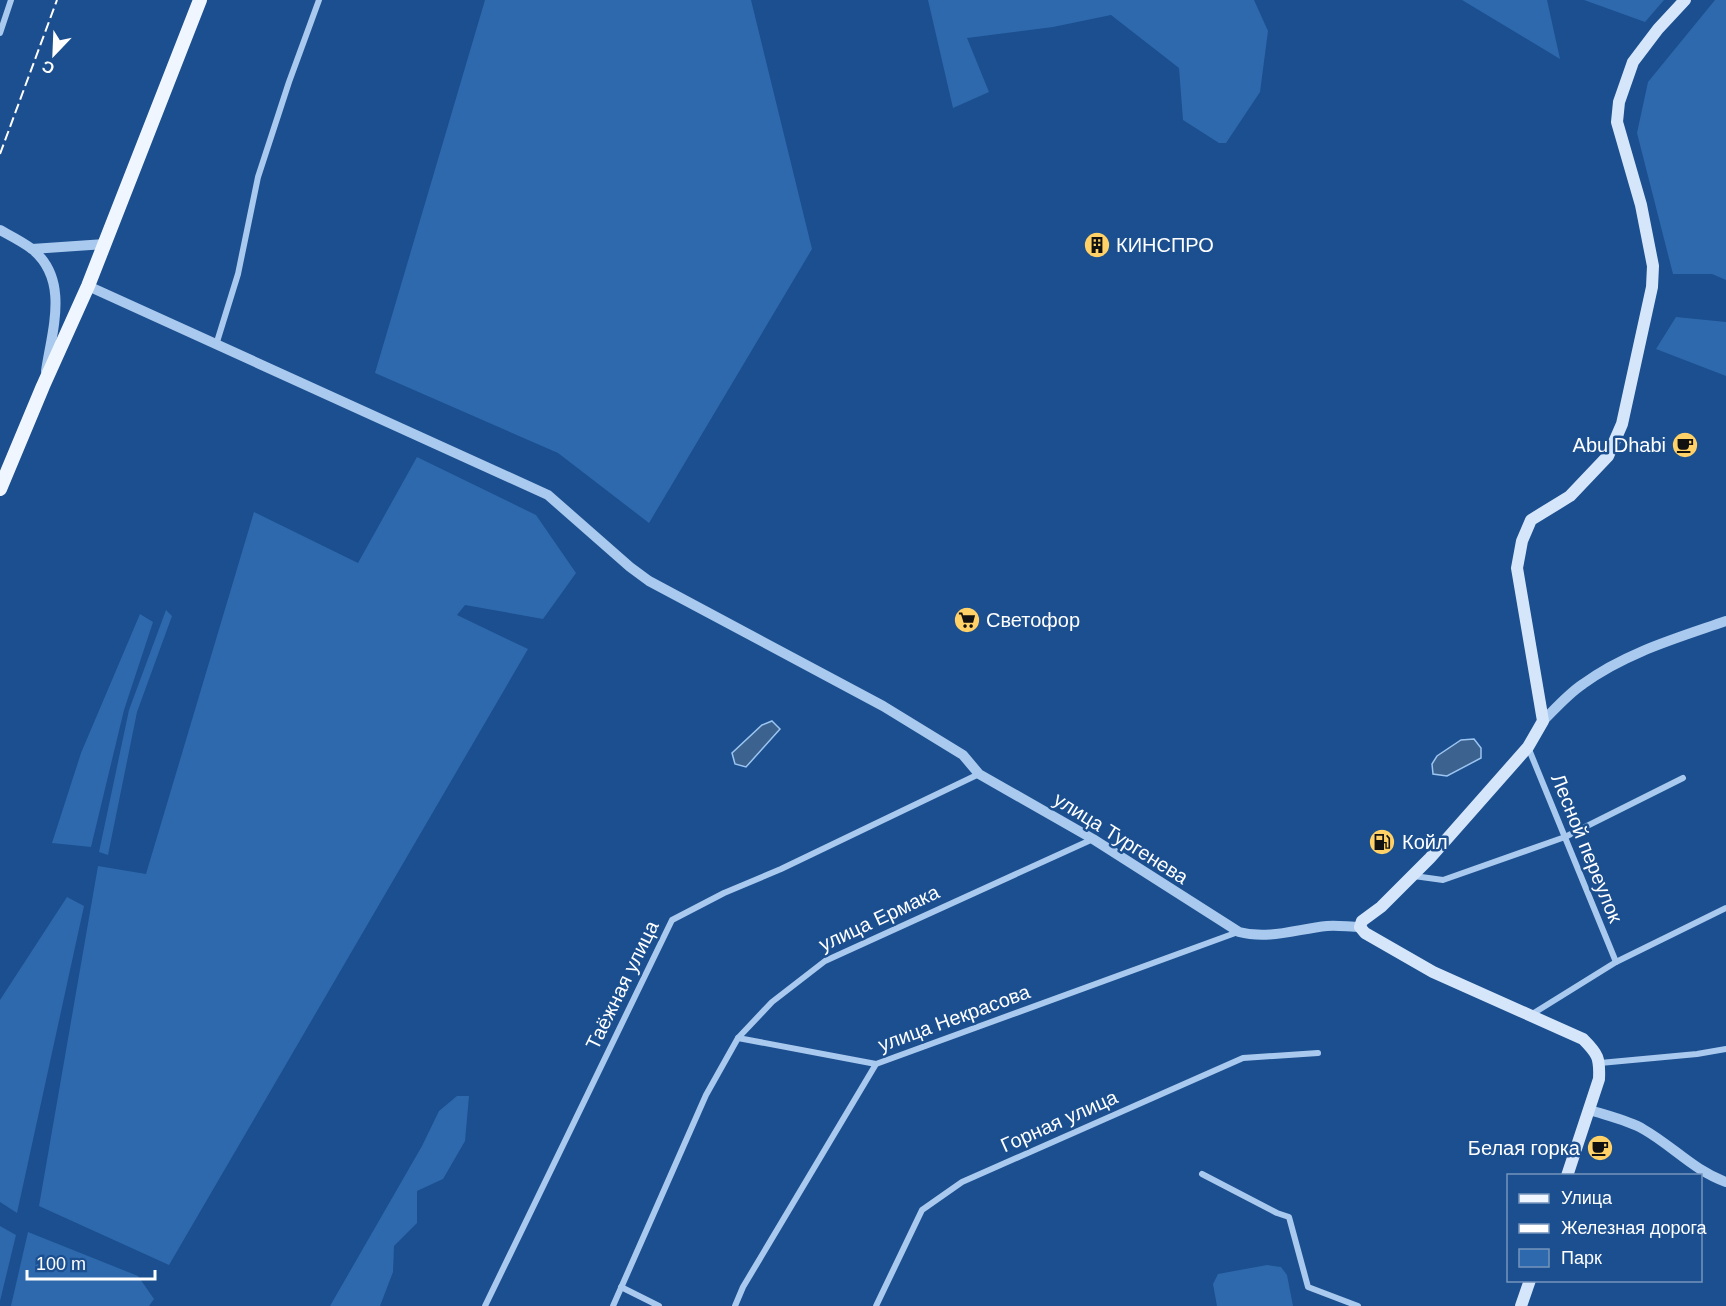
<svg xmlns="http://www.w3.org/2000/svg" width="1726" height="1306" viewBox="0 0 1726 1306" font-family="Helvetica,sans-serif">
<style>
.green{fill:#2e69ad}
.water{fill:#3c6290;stroke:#9cc4f0;stroke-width:1.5}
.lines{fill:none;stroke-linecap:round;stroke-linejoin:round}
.minor{stroke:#a9c9ee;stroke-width:6}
.tertiary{stroke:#a9c9ee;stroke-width:10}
.secondary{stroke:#d6e6fa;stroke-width:12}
.primary{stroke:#f0f6ff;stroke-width:14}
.rail{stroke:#fff;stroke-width:2;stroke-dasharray:10 4.5;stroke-linecap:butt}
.labels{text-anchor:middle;stroke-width:5;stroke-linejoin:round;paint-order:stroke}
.poi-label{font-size:20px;fill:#fff;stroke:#1b4f8f;text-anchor:start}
.street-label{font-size:20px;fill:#fff;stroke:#1b4f8f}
</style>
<rect width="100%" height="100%" fill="#1b4f8f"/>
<g class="green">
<path d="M485 0H751L812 249 649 523 558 453 375 373Z"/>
<path d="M928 0H1254L1268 31 1260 92 1226 143H1219L1183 120 1179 68 1111 15 1053 27 967 38 989 92 953 108Z"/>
<path d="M1462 0H1547L1560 59Z"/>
<path d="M1584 0H1664L1645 22Z"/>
<path d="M1715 0H1726V280L1712 274H1673L1637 133 1648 82Z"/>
<path d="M1676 317 1726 322V376L1656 349Z"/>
<path d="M417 457 536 515 576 573 543 619 465 605 457 615 528 649 169 1265 39 1206 98 866 146 874 254 512 358 563Z"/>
<path d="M166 610 172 616 137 712 108 855 99 852 129 710Z"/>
<path d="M140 614 153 622 124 710 91 847 52 843 81 753Z"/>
<path d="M67 897 84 906 17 1213 0 1202V1000Z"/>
<path d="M457 1096H469L465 1141 443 1179 417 1191V1223L394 1246 393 1272 380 1306H330L422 1146 439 1111Z"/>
<path d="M0 1226 16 1235 0 1301Z"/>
<path d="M28 1232 138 1276 154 1299 149 1306H11Z"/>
<path d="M1267 1265 1281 1267 1287 1275 1293 1306H1217L1213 1284 1218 1274Z"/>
</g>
<g class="water">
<path d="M772 721 780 729 746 767 735 764 732 753 762 725Z"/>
<path d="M1474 739 1481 748V758L1447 776 1433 774 1432 764 1437 756 1461 740Z"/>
</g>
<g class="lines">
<g class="minor">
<path d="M0 33 11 0"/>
<path d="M216 345 238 274 258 177 289 82 319 0"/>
<path d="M1528 747 1616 962"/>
<path d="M1414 876 1443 880 1565 837 1683 778"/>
<path d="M1529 1016 1616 962 1726 908"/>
<path d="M738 1038 876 1064"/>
<path d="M1600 1063 1697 1054 1726 1049"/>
<path d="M1202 1174 1277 1213 1289 1217 1308 1287 1358 1306"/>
<path d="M621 1287 659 1306"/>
<path d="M485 1306 672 920 724 893 781 869 979 774"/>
<path d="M613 1306 706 1095 738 1038 772 1002 825 961 1093 839"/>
<path d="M735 1306 743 1287 876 1064 1238 932"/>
<path d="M876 1306 922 1210 962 1182 1243 1058 1318 1053"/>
</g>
<g class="tertiary">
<path d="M0 230C11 236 23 242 32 249 70 280 52 330 46 371"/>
<path d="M32 249 105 244"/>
<path d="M88 286 548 495 630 567 649 581 883 706 963 755 979 774 1093 839 1239 932C1269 940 1297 929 1327 926 1338 925 1349 927 1360 927"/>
<path d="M1543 721C1555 709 1568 694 1583 684 1625 653 1677 638 1726 621"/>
<path d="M1590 1110C1605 1115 1630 1121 1643 1129 1673 1146 1693 1170 1726 1182"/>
</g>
<g class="secondary">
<path d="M1567 1176 1599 1079C1600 1058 1598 1054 1583 1039L1433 972 1365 933 1360 927 1362 921 1381 907 1430 858 1528 747 1543 721 1517 568 1522 541 1531 520 1570 496 1608 456 1622 424 1652 287 1653 266 1641 205 1617 122 1619 102 1633 62 1658 29 1685 0"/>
<path d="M1521 1306 1530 1280"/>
</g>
<path class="primary" d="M0 489 43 386 88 286 200 0"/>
<path class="rail" d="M0 154 57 0"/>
</g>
<defs>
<g id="building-disc" transform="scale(1.35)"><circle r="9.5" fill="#ffd166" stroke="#1b4f8f"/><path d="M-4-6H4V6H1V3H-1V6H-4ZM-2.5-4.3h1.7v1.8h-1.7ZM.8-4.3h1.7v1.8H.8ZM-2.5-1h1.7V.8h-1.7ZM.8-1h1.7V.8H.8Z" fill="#111"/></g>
<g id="cafe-disc" transform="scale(1.35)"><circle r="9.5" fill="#ffd166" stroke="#1b4f8f"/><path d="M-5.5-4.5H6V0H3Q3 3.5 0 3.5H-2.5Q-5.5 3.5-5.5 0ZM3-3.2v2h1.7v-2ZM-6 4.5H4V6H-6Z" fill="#111"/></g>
<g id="supermarket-disc" transform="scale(1.35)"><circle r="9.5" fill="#ffd166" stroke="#1b4f8f"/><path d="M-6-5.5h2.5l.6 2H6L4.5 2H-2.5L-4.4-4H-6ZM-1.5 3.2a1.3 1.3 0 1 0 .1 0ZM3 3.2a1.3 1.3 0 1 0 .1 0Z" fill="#111"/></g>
<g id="fuel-disc" transform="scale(1.35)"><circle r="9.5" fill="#ffd166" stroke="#1b4f8f"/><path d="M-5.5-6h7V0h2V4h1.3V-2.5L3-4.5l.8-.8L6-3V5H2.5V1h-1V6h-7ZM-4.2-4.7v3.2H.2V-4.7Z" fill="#111"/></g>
</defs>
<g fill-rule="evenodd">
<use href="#building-disc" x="1097" y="245"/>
<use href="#cafe-disc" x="1685" y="445"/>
<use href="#supermarket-disc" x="967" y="620"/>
<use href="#fuel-disc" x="1382" y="842"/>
<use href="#cafe-disc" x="1600" y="1148"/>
</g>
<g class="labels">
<g class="poi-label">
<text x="1116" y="252">КИНСПРО</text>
<text x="1666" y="452" text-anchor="end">Abu Dhabi</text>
<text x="986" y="627">Светофор</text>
<text x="1402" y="849">Койл</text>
<text x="1580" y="1155" text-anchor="end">Белая горка</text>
</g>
<g class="street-label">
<text transform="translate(1121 838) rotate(32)" y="7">улица Тургенева</text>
<text transform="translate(1587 848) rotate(68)" y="7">Лесной переулок</text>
<text transform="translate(879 918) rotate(-25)" y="7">улица Ермака</text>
<text transform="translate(622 985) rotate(-64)" y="7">Таёжная улица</text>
<text transform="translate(954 1018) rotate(-20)" y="7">улица Некрасова</text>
<text transform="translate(1059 1121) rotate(-24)" y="7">Горная улица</text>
</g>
</g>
<rect x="1507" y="1174" width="195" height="108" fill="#1b4f8f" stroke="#7695bc" stroke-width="1.5"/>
<rect x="1519" y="1194" width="30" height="9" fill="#f0f6ff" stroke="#7695bc" stroke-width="1.5"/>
<text x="1561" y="1204" font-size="18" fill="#ffffff">Улица</text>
<rect x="1519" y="1224" width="30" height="9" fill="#ffffff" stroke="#7695bc" stroke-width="1.5"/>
<text x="1561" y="1234" font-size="18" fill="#ffffff">Железная дорога</text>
<rect x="1519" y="1249" width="30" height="18" fill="#2e69ad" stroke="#7695bc" stroke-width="1.5"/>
<text x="1561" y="1264" font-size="18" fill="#ffffff">Парк</text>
<g transform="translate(54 54) rotate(203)" stroke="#1b4f8f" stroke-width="4.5" paint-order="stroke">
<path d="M0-4.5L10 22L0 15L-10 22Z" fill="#ffffff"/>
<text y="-9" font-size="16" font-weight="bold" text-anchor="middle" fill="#ffffff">С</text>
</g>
<path d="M27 1270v9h128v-9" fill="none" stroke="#ffffff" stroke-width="3"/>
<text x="36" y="1270" font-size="18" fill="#ffffff" stroke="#1b4f8f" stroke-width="4.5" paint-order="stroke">100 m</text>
</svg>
